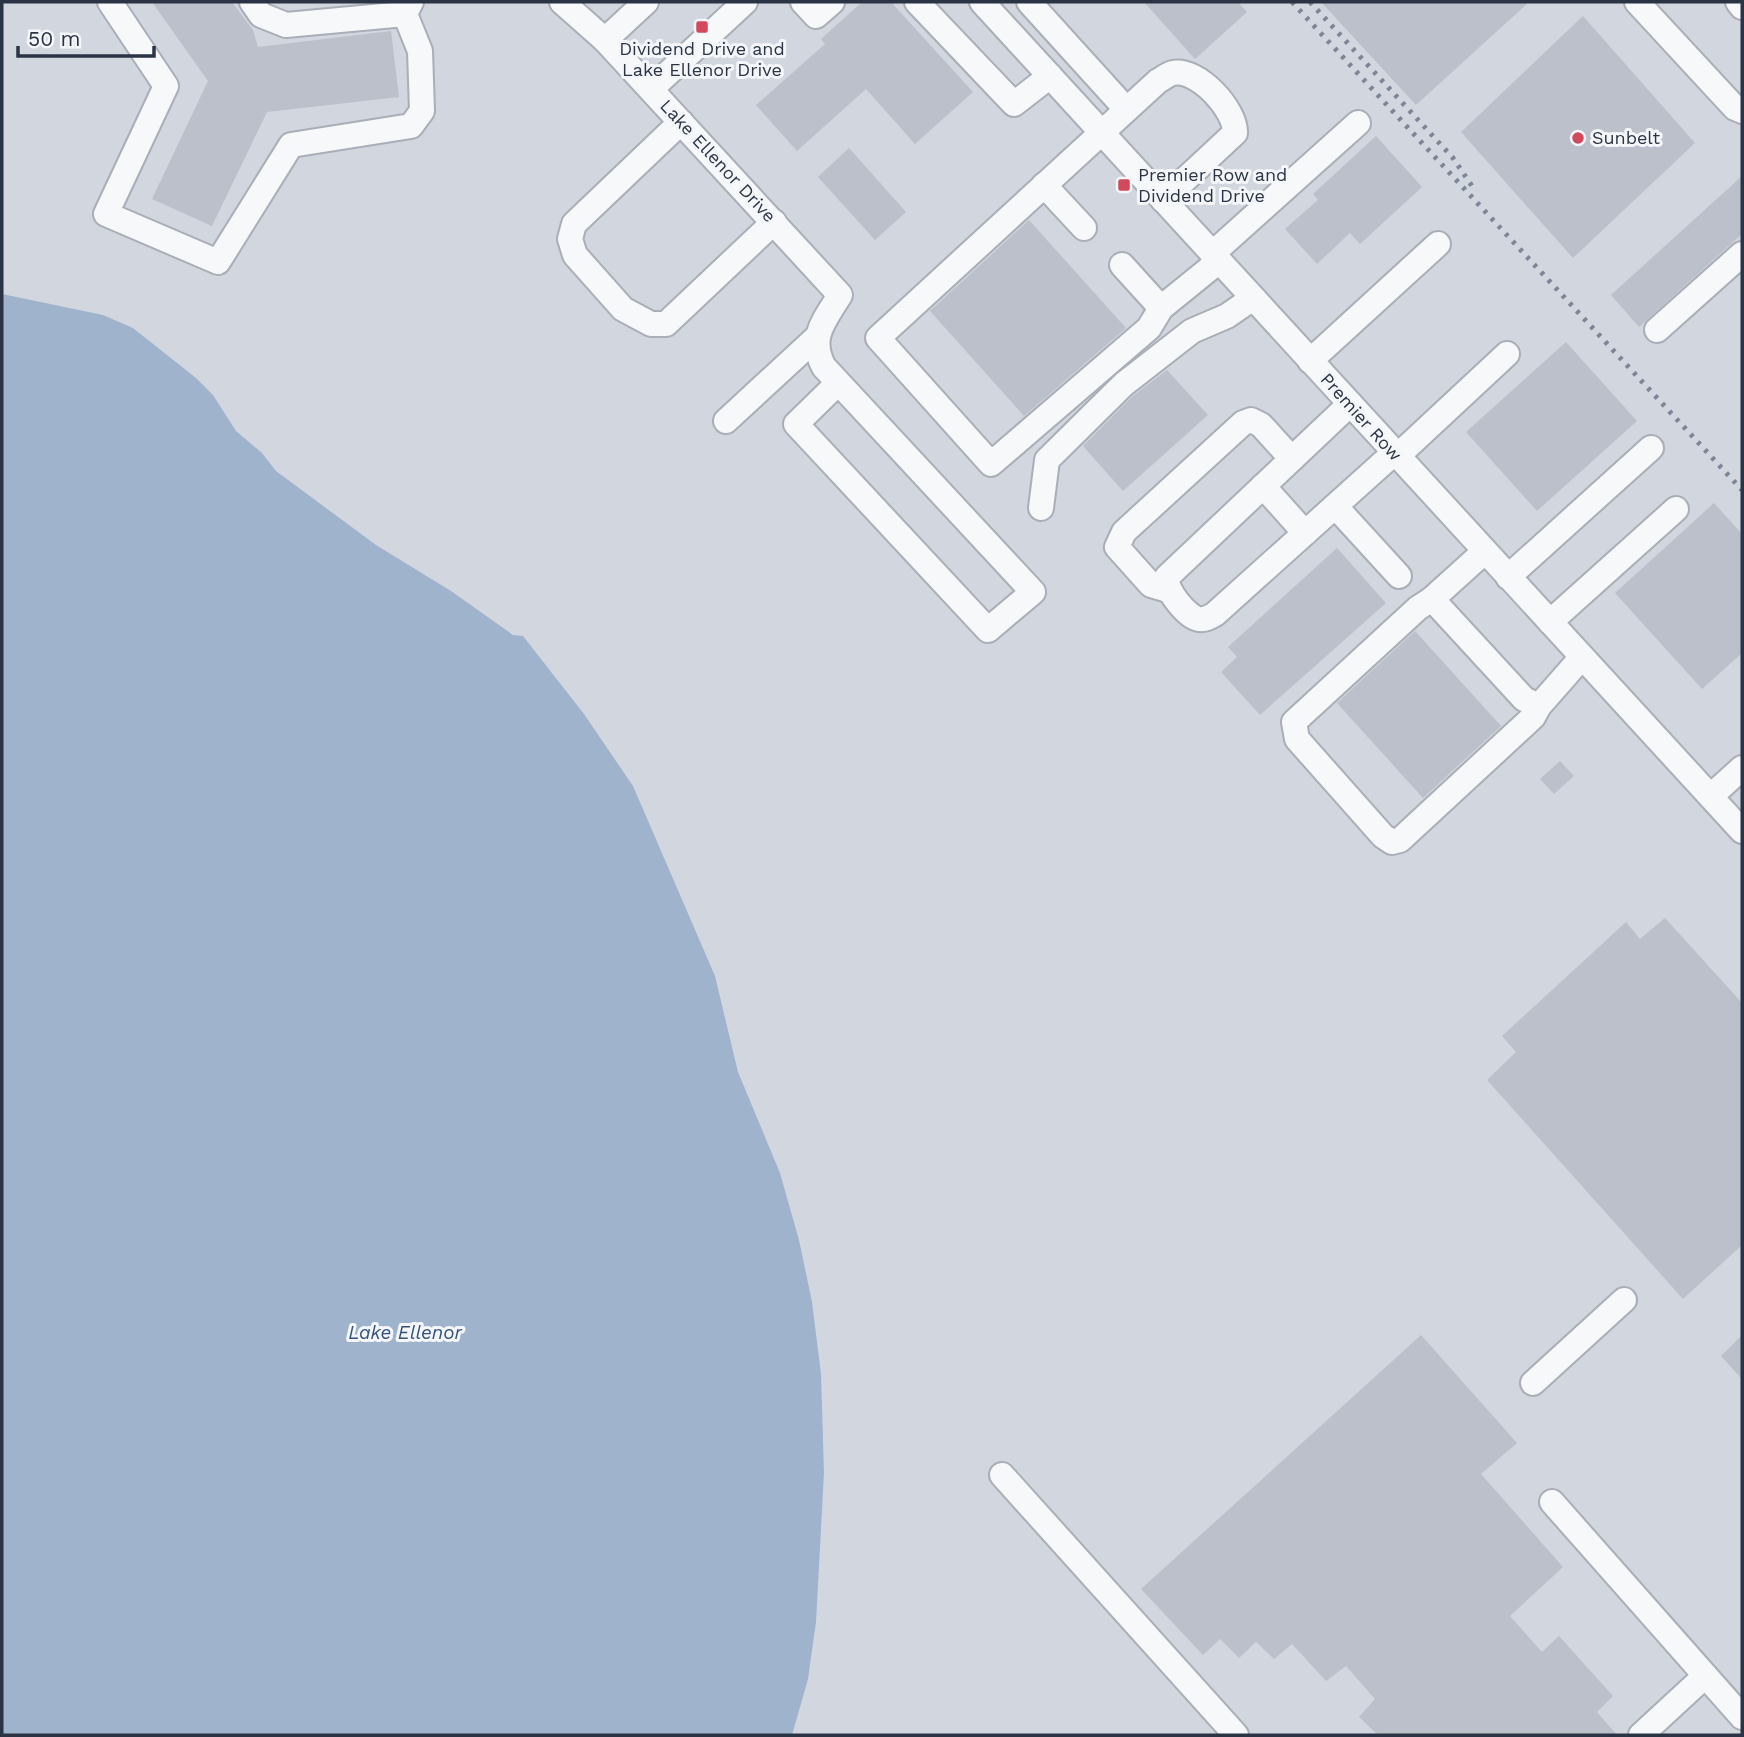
<svg xmlns="http://www.w3.org/2000/svg" width="1744" height="1737" viewBox="0 0 1744 1737" font-family="'Work Sans',sans-serif">
<style>
.built{fill:#d2d6de}
.water{fill:#9fb4cc}
.building{fill:#bbc0ca}
.lines{fill:none;stroke-linecap:round;stroke-linejoin:round}
.minor-casing{stroke:#a9aeb7;stroke-width:28}
.minor{stroke:#f7f8fa;stroke-width:24}
.rail{stroke:#7d8696;stroke-width:5;stroke-dasharray:3.5 7;stroke-linecap:butt}
.poi-dot{fill:#d1495b;stroke:#f4f6f9;stroke-width:2.5}
.labels{text-anchor:middle;stroke-width:6;stroke-linejoin:round;paint-order:stroke}
.poi-label{font-size:18px;fill:#2b3445;stroke:#f4f6f9;text-anchor:start}
.street-label{font-size:18px;fill:#2b3445;stroke:#f4f6f9}
.water-label{font-size:19px;font-style:italic;fill:#34527a;stroke:#f4f6f9}
</style>
<rect width="100%" height="100%" fill="#e4e7ec"/>
<path class="built" d="M2 2H1742V1735H711L2 436Z"/>
<path class="water" d="M2 294 103 315 133 328 196 378 213 395 236 431 262 453 276 471 376 545 451 591 513 635 523 636 584 714 633 786 715 976 738 1072 780 1173 799 1240 812 1302 821 1374 824 1473 816 1622 808 1679 792 1735H2Z"/>
<g class="building">
<path d="M152 2H232L253 30 258 47 391 31 399 97 267 112 212 226 152 199 208 81Z"/>
<path d="M862 2H891L973 92 915 144 866 89 797 151 756 105 825 44 821 39Z"/>
<path d="M1144 2H1238L1247 12 1195 59Z"/>
<path d="M1321 2H1529L1416 105Z"/>
<path d="M1583 16 1695 143 1573 258 1461 132Z"/>
<path d="M1376 136 1422 187 1360 244 1350 233 1317 264 1285 229 1318 200 1313 194Z"/>
<path d="M849 148 906 212 875 240 818 177Z"/>
<path d="M1742 176V234L1639 327 1611 295Z"/>
<path d="M1029 220 1126 328 1024 416 930 311Z"/>
<path d="M1566 342 1637 421 1537 511 1466 432Z"/>
<path d="M1167 370 1208 415 1123 491 1083 446 1134 395Z"/>
<path d="M1714 503 1742 534V653L1702 689 1615 593Z"/>
<path d="M1337 548 1386 603 1260 715 1221 672 1237 657 1228 647Z"/>
<path d="M1415 631 1501 726 1423 798 1337 703Z"/>
<path d="M1560 761 1574 776 1554 794 1540 779Z"/>
<path d="M1665 918 1742 1003V1245L1683 1299 1487 1080 1516 1052 1502 1036 1626 922 1640 939Z"/>
<path d="M1421 1335 1517 1443 1481 1474 1563 1567 1510 1616 1542 1652 1559 1636 1613 1696 1597 1712 1617 1735H1378L1359 1717 1375 1699 1346 1666 1326 1681 1292 1644 1274 1659 1256 1642 1239 1658 1220 1639 1203 1655 1141 1589Z"/>
<path d="M1742 1335V1379L1721 1356Z"/>
</g>
<g class="lines">
<g class="minor-casing">
<g id="minor">
<path d="M110 2 166 86 106 214 218 262 291 145 411 126 422 111 420 51 405 14 411 2"/>
<path d="M252 2 261 15 286 25 405 14"/>
<path d="M562 2 605 40 840 295C824 321 808 338 824 367L1033 592 988 630 796 424 837 384"/>
<path d="M803 2 816 16 832 2"/>
<path d="M917 2 1014 104 1050 76"/>
<path d="M982 2 1742 831"/>
<path d="M1029 2 1126 109"/>
<path d="M1637 2 1735 108 1742 111"/>
<path d="M1738 2 1742 7"/>
<path d="M605 40 646 2"/>
<path d="M651 89 745 2"/>
<path d="M681 122 574 224 570 239 575 255 623 309 651 324H666L774 222"/>
<path d="M1044 185 1084 228"/>
<path d="M1163 200 1235 133C1236 110 1198 68 1173 73 1168 74 1162 79 1158 81L878 338 991 464 1149 328 1161 308 1219 261"/>
<path d="M1212 254 1358 123"/>
<path d="M1122 265 1161 308"/>
<path d="M1657 330 1742 254"/>
<path d="M1310 361 1438 244"/>
<path d="M1350 404 1167 577C1164 589 1188 618 1199 619 1205 620 1210 617 1215 614L1394 453 1405 449 1507 354"/>
<path d="M726 421 817 337"/>
<path d="M1263 486 1305 533"/>
<path d="M1335 506 1399 576"/>
<path d="M1041 508 1047 460 1124 384 1192 331 1227 316 1253 298"/>
<path d="M1484 552 1432 599 1524 699 1539 706 1582 657"/>
<path d="M1508 577 1651 448"/>
<path d="M1168 590 1151 585 1117 547 1124 532 1243 423 1251 420 1261 425 1292 459"/>
<path d="M1432 599 1418 608 1294 722 1297 739 1383 836 1392 842 1400 840 1533 717 1539 706"/>
<path d="M1550 622 1676 509"/>
<path d="M1711 796 1742 768"/>
<path d="M1533 1383 1624 1300"/>
<path d="M1002 1475 1236 1735"/>
<path d="M1552 1502 1742 1717"/>
<path d="M1641 1735 1705 1676"/>
</g>
</g>
<use href="#minor" class="minor"/>
<g class="rail">
<path d="M1292 2 1742 490"/>
<path d="M1310 2 1453 158 1474 189"/>
</g>
</g>
<g class="poi-dot">
<rect x="695" y="20" width="14" height="14" rx="3.5"/>
<circle cx="1578" cy="138" r="7"/>
<rect x="1117" y="178" width="14" height="14" rx="3.5"/>
</g>
<g class="labels">
<g class="poi-label">
<text x="702" y="55" text-anchor="middle">Dividend Drive and<tspan x="702" dy="21">Lake Ellenor Drive</tspan></text>
<text x="1592" y="144">Sunbelt</text>
<text x="1138" y="181">Premier Row and<tspan x="1138" dy="21">Dividend Drive</tspan></text>
</g>
<g class="street-label">
<text transform="translate(718 161) rotate(47)" y="6">Lake Ellenor Drive</text>
<text transform="translate(1361 417) rotate(48)" y="6">Premier Row</text>
</g>
<g class="water-label">
<text x="405" y="1339">Lake Ellenor</text>
</g>
</g>
<rect width="1744" height="1737" fill="none" stroke="#2b3445" stroke-width="7"/>
<path d="M18 46v10h136v-10" fill="none" stroke="#2b3445" stroke-width="3.5"/>
<text x="28" y="46" font-size="21" fill="#2b3445" stroke="#f4f6f9" stroke-width="5" paint-order="stroke">50 m</text>
</svg>
